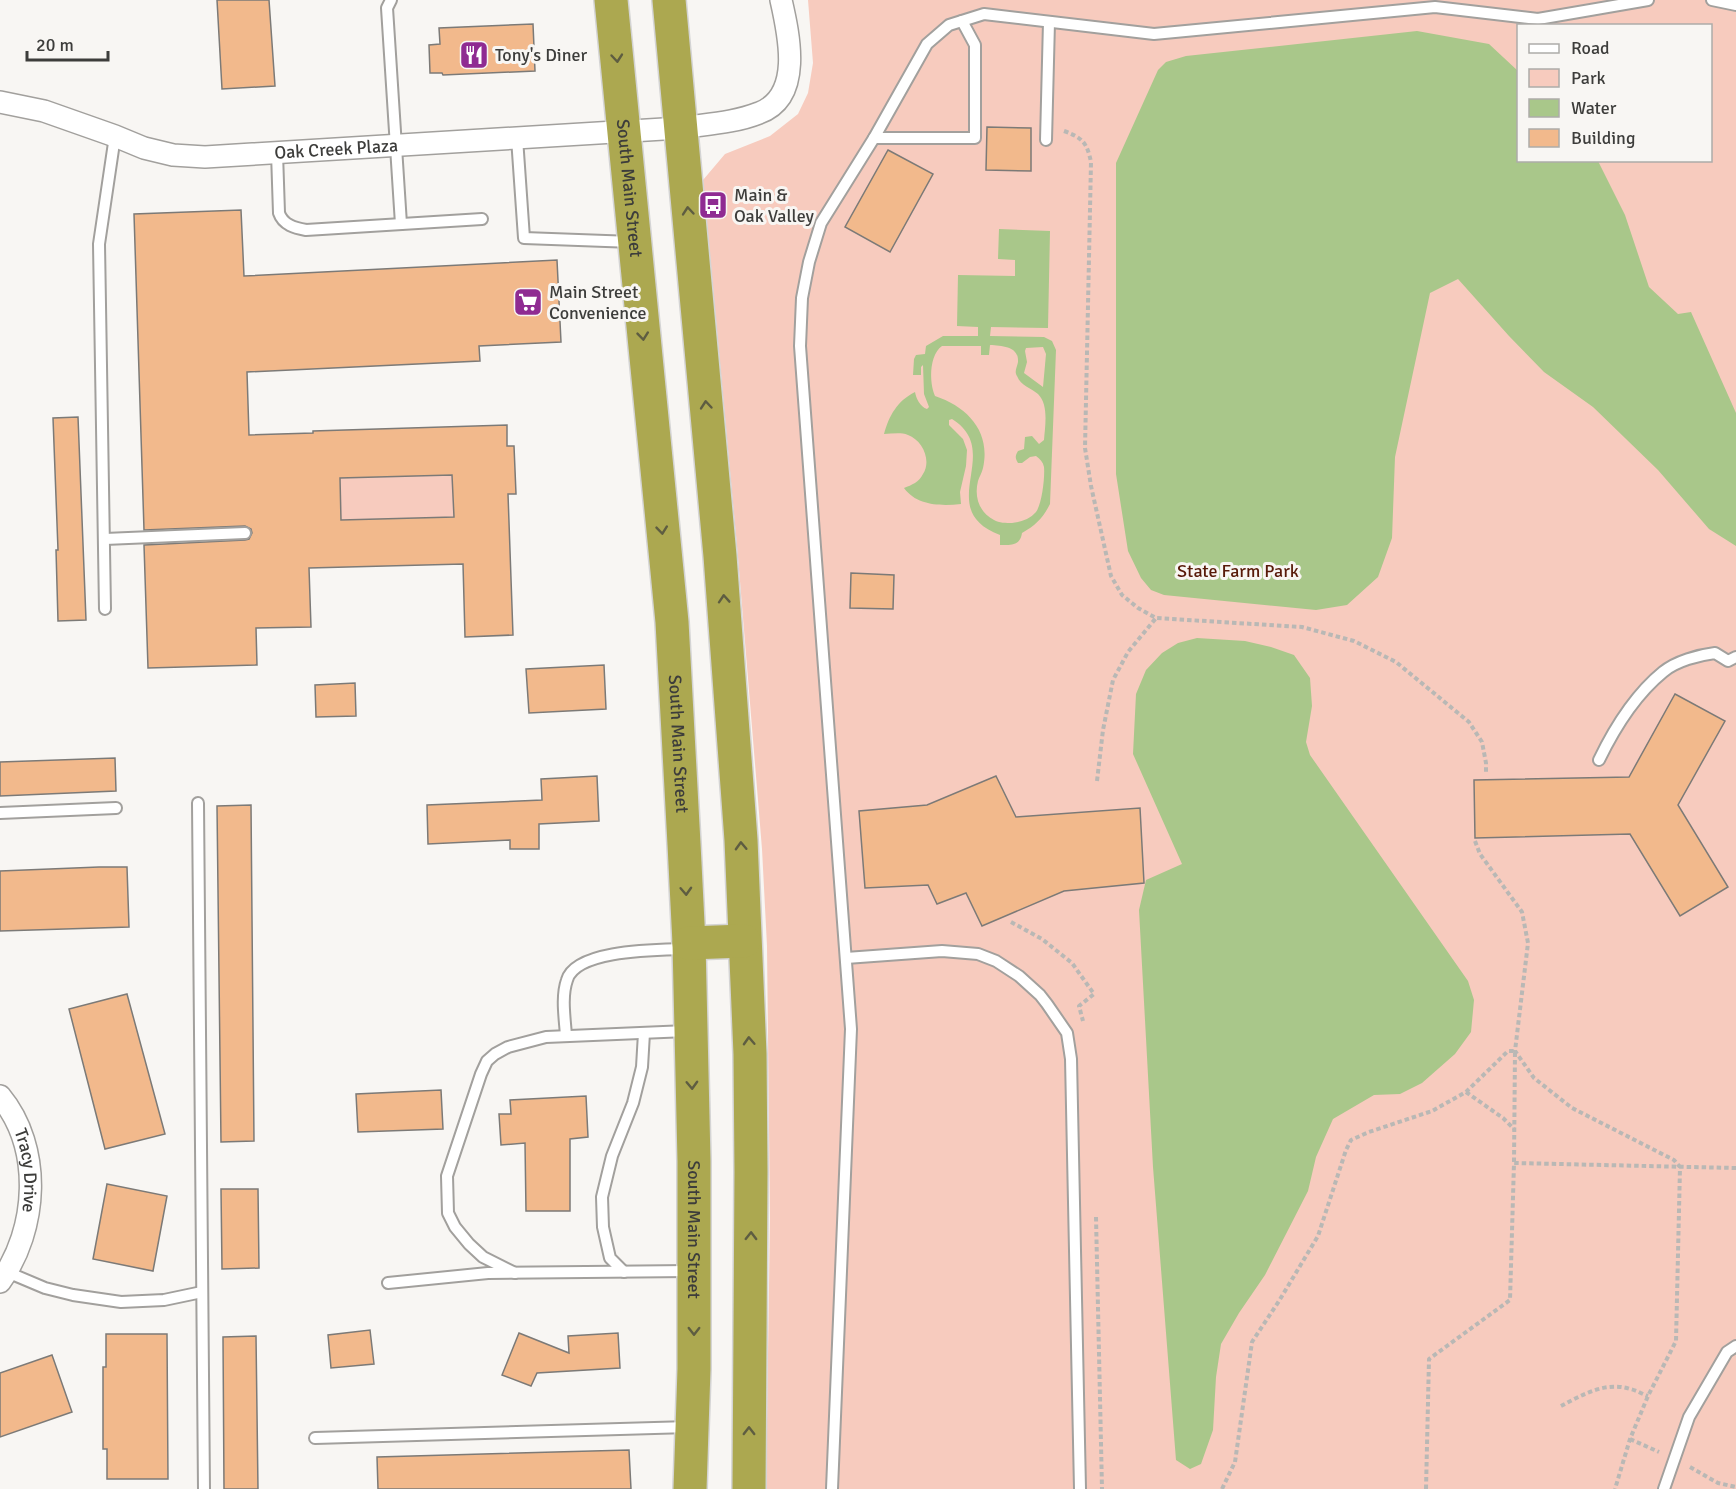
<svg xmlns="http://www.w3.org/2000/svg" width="1736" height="1489" viewBox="0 0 1736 1489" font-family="Signika,sans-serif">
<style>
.green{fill:#f7cbbe;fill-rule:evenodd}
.water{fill:#a9c78a;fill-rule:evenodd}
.building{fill:#f2b98c;stroke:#7c7a77;stroke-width:1.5;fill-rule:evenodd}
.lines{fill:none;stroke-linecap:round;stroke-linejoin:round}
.service-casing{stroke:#a2a09d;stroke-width:14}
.minor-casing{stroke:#a2a09d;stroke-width:24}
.trunk-casing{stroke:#d4d4d4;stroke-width:36}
.path{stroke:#b9b8b5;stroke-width:4;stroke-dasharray:4.5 3;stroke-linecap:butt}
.service{stroke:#fff;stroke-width:10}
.minor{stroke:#fff;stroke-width:21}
.trunk{stroke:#aca850;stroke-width:33}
.oneway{stroke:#5e5d41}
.labels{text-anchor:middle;stroke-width:6;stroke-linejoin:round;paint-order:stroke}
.poi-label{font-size:18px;fill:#3d3d3b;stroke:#f8f6f3;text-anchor:start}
.street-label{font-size:18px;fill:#3d3d3b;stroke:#f8f6f3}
.park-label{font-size:18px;fill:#581a09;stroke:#f8f6f3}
</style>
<rect width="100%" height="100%" fill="#f8f6f3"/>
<g class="green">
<path d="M808 0H1736V1489H766L770 1219 767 946 762 849 738 557 703 180 725 154 770 136 798 114 808 93 813 63ZM1518 26H1710V160H1518Z"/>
<path d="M452 475 454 517 341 520 340 478Z"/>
</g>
<g class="water">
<path d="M1417 31 1489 44 1518 71V160L1598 161 1625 215 1649 287 1678 314 1691 312 1736 413V546L1709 529 1658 470 1593 407 1544 372 1509 336 1458 279 1430 293 1395 457 1392 538 1378 577 1347 605 1316 610 1164 595 1151 590 1141 578 1128 551 1116 474V163L1158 70 1166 62 1186 56Z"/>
<path d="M999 229 1050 231 1048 328 991 327 990 336 1044 337 1052 341 1056 350 1050 504C1043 518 1036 525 1022 533 1020 546 1011 545 1000 545V535C932 509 1005 452 952 419L949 420V425L963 439 967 450 966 466 960 492 961 504C941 506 917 506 904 488 912 485 919 482 923 474 932 460 922 440 908 435 900 432 892 434 884 434 889 416 897 401 915 392 916 398 920 407 927 409L929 407 924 394 923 365 921 367V375H913L914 359 916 355 925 354 926 346 943 336H978V327L957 326 958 275 1015 276V260L998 259ZM990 345C1002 346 1019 346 1018 362 1017 368 1014 371 1017 376 1021 386 1031 388 1038 394 1049 405 1045 426 1044 440L1039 444 1032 436 1025 437 1024 449 1018 451C1015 456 1015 458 1018 463H1022L1030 457 1036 456C1040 459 1043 462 1044 467 1045 477 1042 504 1036 512 1030 519 1021 522 1012 523 1006 523 999 523 994 520 979 512 974 497 978 481 979 477 982 473 983 468 991 432 968 407 935 396 929 383 929 355 942 346H981V355H989ZM1043 347 1046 354 1043 387 1024 373 1027 362 1025 351 1026 348Z"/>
<path d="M1197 638 1245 641 1271 647 1294 655 1310 678 1312 706 1306 742 1310 755 1468 981 1474 1000 1471 1032 1455 1054 1422 1083 1400 1094 1374 1095 1333 1119 1316 1157 1308 1191 1265 1275 1239 1313 1221 1344 1216 1377 1213 1430 1201 1464 1190 1469 1176 1460 1153 1167 1139 910 1146 880 1182 864 1133 754 1136 694 1146 670 1162 653 1178 643Z"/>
</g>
<g class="building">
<path d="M217 0H269L275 86 222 89Z"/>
<path d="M533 24 535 71 443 75 442 73H430L429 45 440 44 439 28Z"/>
<path d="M987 127 1031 128V171L986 170Z"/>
<path d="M888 150 933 174 890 252 845 227Z"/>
<path d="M241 210 244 276 557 260 561 342 479 346 480 361 247 372 249 435 313 433V431L507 425V446H514L516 494H508L513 635 465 637 463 564 309 568 311 627 256 628 257 665 148 668 144 545 245 540 249 539 252 533 251 529 245 526 144 530 134 214ZM452 475 454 517 341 520 340 478Z"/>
<path d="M78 417 86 620 58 621 56 550H58L53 418Z"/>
<path d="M851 573 894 575 893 609 850 608Z"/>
<path d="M604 665 606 709 529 713 526 669Z"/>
<path d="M355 683 356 716 316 717 315 685Z"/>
<path d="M1675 694 1725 721 1678 805 1728 887 1680 916 1630 834 1475 838 1474 780 1629 777Z"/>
<path d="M115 758 116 791 0 796V762Z"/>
<path d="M597 776 599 821 539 824V849H510V840L428 844 427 805 542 800 541 779Z"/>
<path d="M996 776 1016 817 1140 808 1144 883 1064 891 982 926 966 893 937 904 928 885 865 888 859 811 927 805Z"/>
<path d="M251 805 254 1141 221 1142 217 806Z"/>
<path d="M99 867H127L129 927 0 931V871Z"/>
<path d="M127 994 165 1134 105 1149 69 1009Z"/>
<path d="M441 1090 443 1129 358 1132 356 1094Z"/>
<path d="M586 1096 588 1137 570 1139V1211H526L525 1143 501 1145 499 1114H511L510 1100Z"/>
<path d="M107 1184 167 1196 153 1271 93 1259Z"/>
<path d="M221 1189H258L259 1268 222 1269Z"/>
<path d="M370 1330 374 1364 331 1368 328 1335Z"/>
<path d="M519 1333 569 1353 568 1336 618 1333 620 1368 537 1373 531 1386 502 1375Z"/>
<path d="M106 1334H167L168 1479H107V1449H103V1367H106Z"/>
<path d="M256 1336 258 1489H224L223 1337Z"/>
<path d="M52 1355 72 1412 0 1437V1373Z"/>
<path d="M629 1450 631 1489H378L377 1457Z"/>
</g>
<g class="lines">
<g class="service-casing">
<g id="service">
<path d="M391 0 387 8 401 224"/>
<path d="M1712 0 1736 5"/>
<path d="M517 138 524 238 633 242"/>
<path d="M874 138H975V45L962 21"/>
<path d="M1046 140 1049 22"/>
<path d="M277 153 279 213C283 225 295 228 306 230L482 219"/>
<path d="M105 539 245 533"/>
<path d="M105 609 99 244 115 136"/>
<path d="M1599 760C1614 729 1636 694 1663 672 1676 661 1699 655 1715 653L1728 661 1736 657"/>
<path d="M198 803 204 1489"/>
<path d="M0 813 116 808"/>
<path d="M846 958 942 951 978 954 996 961 1019 976 1040 995 1047 1004 1067 1033 1071 1059 1080 1489"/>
<path d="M566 1036C565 1019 561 997 567 980 576 949 659 950 685 949"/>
<path d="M7 1272 45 1288 73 1295 121 1302 164 1300 202 1292"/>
<path d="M624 1272 610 1258 603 1227 602 1197 612 1156 633 1103 642 1067 644 1033"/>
<path d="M515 1273 483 1257 469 1244 455 1227 448 1213 447 1176 481 1074 487 1061 495 1054 508 1047 546 1037 687 1031"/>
<path d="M388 1283 488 1273 690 1271"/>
<path d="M315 1438 689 1427"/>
<path d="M832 1489 851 1029 800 346 802 298 809 262 821 223 874 138 927 44 949 25 984 14 1154 34 1435 7 1538 19 1648 0"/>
<path d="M1664 1489 1689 1417 1727 1352 1736 1346"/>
</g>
</g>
<g class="minor-casing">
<g id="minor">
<path id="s1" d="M0 102 44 111 115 136 144 148 173 155 205 157 680 128C706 124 734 123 759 113 803 97 789 35 781 0"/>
<path id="s2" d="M0 1096C43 1148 38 1229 0 1282"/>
</g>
</g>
<g class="trunk-casing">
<g id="trunk">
<path id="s3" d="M611 0 672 622 684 844 689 943 694 1161V1369L690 1489"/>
<path d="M669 0 720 556 741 840 750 1054 751 1172 749 1489"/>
<path d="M689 943 744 941"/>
</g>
</g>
<g class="path">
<path d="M1064 131C1083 138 1087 143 1091 162L1085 448 1091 486 1111 576 1122 595 1138 608 1156 618 1302 627 1354 641 1396 662 1469 722 1482 742 1486 763V774"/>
<path d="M1097 781 1103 730 1113 680 1128 652 1156 618"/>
<path d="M1475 841 1480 854 1522 912 1528 943 1515 1051 1534 1078 1572 1108 1674 1160 1680 1167 1676 1341 1648 1396 1630 1439 1615 1489"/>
<path d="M1011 922 1042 939 1072 963 1094 994 1079 1006 1083 1021"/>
<path d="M1466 1092 1503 1118 1514 1129"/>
<path d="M1096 1217 1102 1489"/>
<path d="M1561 1406C1582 1395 1606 1381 1630 1389 1636 1390 1642 1394 1648 1396"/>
<path d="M1630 1439 1659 1452"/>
<path d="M1690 1467 1718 1483 1736 1487"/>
<path d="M1222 1489 1235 1462 1252 1342 1279 1301 1318 1236 1346 1150 1351 1140 1369 1132 1432 1111 1466 1092 1508 1051H1515L1514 1163"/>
<path d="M1426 1489 1429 1359 1510 1300 1514 1163 1736 1168"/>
</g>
<use href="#service" class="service"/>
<use href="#minor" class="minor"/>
<use href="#trunk" class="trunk"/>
</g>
<defs><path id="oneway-chevron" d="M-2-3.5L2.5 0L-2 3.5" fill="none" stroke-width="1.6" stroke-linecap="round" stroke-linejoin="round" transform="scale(1.5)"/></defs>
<g class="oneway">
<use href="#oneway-chevron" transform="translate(617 58) rotate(85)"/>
<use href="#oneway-chevron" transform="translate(688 211) rotate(-95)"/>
<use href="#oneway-chevron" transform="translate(643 336) rotate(84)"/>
<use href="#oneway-chevron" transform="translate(706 405) rotate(-95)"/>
<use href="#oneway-chevron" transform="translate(662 530) rotate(84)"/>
<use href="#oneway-chevron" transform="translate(724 599) rotate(-94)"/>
<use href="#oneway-chevron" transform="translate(741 846) rotate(-92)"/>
<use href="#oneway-chevron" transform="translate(686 891) rotate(87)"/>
<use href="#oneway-chevron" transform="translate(749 1041) rotate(-93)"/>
<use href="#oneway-chevron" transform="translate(692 1085) rotate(88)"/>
<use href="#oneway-chevron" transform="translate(751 1236) rotate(-89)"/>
<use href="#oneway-chevron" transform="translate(694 1331) rotate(90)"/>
<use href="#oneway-chevron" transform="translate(749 1431) rotate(-90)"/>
</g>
<defs>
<g id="restaurant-square" transform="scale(1.5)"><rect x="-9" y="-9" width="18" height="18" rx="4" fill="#8f2b92" stroke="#f8f6f3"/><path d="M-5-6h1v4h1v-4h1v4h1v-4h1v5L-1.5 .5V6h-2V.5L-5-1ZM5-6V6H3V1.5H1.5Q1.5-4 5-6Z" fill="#fff"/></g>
<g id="bus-square" transform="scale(1.5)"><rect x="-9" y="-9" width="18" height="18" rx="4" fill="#8f2b92" stroke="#f8f6f3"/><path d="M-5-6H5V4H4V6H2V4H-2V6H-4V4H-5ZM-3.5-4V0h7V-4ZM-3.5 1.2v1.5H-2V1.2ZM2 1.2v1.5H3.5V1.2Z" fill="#fff"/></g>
<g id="supermarket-square" transform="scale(1.5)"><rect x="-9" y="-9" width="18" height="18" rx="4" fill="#8f2b92" stroke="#f8f6f3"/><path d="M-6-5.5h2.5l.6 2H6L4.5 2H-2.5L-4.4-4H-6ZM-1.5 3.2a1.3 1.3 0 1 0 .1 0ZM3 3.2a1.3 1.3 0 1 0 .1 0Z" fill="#fff"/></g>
</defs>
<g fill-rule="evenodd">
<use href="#restaurant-square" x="474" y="55"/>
<use href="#bus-square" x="713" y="205"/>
<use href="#supermarket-square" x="528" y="302"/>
</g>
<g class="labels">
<g class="poi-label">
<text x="495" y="61">Tony's Diner</text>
<text x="734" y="201">Main &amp;<tspan x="734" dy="21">Oak Valley</tspan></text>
<text x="549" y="298">Main Street<tspan x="549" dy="21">Convenience</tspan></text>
</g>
<g class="street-label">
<text dy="6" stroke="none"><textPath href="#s1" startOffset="345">Oak Creek Plaza</textPath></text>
<text dy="6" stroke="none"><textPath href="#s3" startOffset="189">South Main Street</textPath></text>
<text dy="6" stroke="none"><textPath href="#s3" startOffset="747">South Main Street</textPath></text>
<text dy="6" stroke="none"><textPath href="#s2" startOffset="81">Tracy Drive</textPath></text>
<text dy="6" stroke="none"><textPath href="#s3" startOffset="1233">South Main Street</textPath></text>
</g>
<g class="park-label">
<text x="1238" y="577">State Farm Park</text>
</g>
</g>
<rect x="1517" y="24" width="195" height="138" fill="#f8f6f3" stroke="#adaca9" stroke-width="1.5"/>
<rect x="1529" y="44" width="30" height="9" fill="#ffffff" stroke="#adaca9" stroke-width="1.5"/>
<text x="1571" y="54" font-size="18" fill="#3d3d3b">Road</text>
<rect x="1529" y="69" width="30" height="18" fill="#f7cbbe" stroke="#adaca9" stroke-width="1.5"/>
<text x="1571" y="84" font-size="18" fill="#3d3d3b">Park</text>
<rect x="1529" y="99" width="30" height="18" fill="#a9c78a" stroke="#adaca9" stroke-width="1.5"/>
<text x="1571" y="114" font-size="18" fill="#3d3d3b">Water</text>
<rect x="1529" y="129" width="30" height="18" fill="#f2b98c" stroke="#adaca9" stroke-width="1.5"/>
<text x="1571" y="144" font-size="18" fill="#3d3d3b">Building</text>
<path d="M27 51v9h81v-9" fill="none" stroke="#3d3d3b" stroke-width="3"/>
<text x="36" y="51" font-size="18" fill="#3d3d3b" stroke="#f8f6f3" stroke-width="4.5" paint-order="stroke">20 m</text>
</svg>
